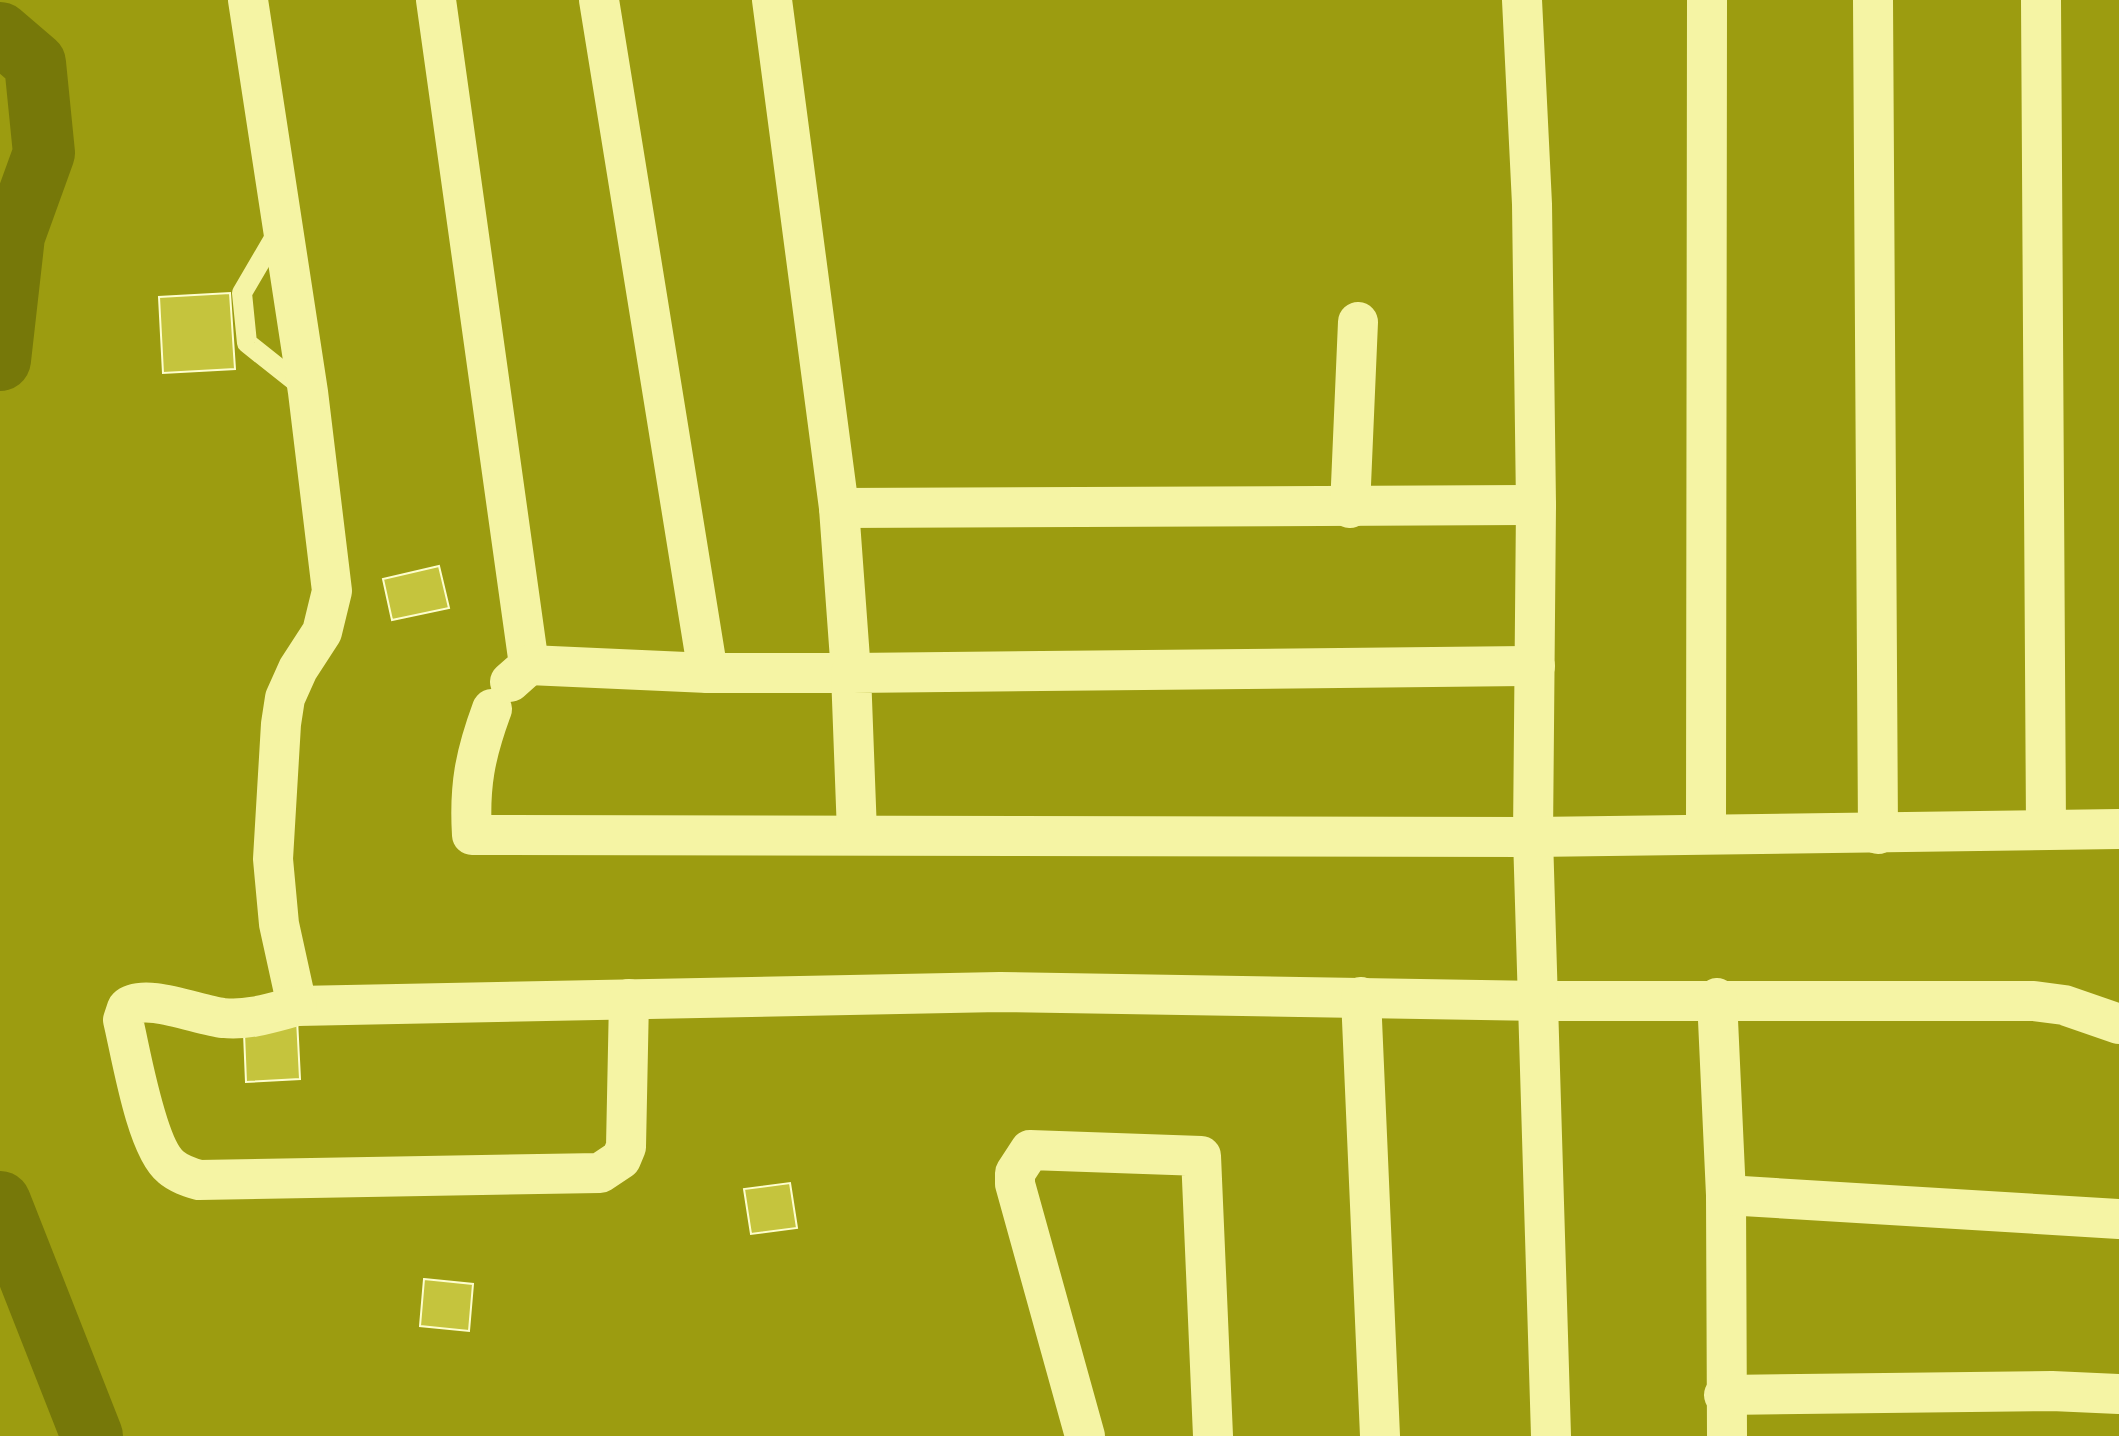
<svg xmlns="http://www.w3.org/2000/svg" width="2119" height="1436" viewBox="0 0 2119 1436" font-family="Inter,sans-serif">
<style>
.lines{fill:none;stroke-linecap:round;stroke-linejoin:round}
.river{stroke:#767809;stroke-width:62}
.building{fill:#c5c43d;stroke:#fefecd;stroke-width:2}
.service{stroke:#f5f4a4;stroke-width:20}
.minor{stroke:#f5f4a4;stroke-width:40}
</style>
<rect width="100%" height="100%" fill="#9c9c10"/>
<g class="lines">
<g class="river">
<path d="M0 33 35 63 44 153 14 236 0 360"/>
<path d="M0 1202 92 1436"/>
</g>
</g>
<g class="building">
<path d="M230 293 235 369 163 373 159 297Z"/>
<path d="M439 566 449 608 392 620 383 579Z"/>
<path d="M297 1019 300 1079 246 1082 244 1033Z"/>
<path d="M790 1183 797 1228 751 1234 744 1189Z"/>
<path d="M424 1279 473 1284 469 1331 420 1326Z"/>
</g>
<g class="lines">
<path class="service" d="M280 228 242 293 247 343 305 389"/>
<g class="minor">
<path d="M248 0 308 392 332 591 322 632 298 669 285 698 281 724 273 859 279 924 297 1006 1000 992 1536 1001H2034L2064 1005 2119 1024"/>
<path d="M436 0 529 665 510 682"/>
<path d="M599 0 708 673"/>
<path d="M1522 0 1532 204 1536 505 1533 837 1551 1436"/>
<path d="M1873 0 1878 834"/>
<path d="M2041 0 2046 829"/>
<path d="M839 508 1536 505"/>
<path d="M1350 508 1358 322"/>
<path d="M529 665 708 673H851L839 508 772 0"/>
<path d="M492 709C475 755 469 786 472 835L1533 837 2119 829"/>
<path d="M857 833 851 673 1535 666"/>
<path d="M1706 833 1707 0"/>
<path d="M1361 997 1380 1436"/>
<path d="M1717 998 1726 1195 1727 1436"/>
<path d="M297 1006C274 1012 248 1021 223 1018 200 1016 144 992 127 1008L123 1020C131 1053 146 1147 171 1167 179 1174 189 1177 199 1180L600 1173 621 1159 626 1147 629 999"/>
<path d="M1726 1195 2119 1219"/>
<path d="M1724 1395 2052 1391 2119 1394"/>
<path d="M1085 1436 1015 1184V1173L1030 1150 1201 1156 1213 1436"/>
</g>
</g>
</svg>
